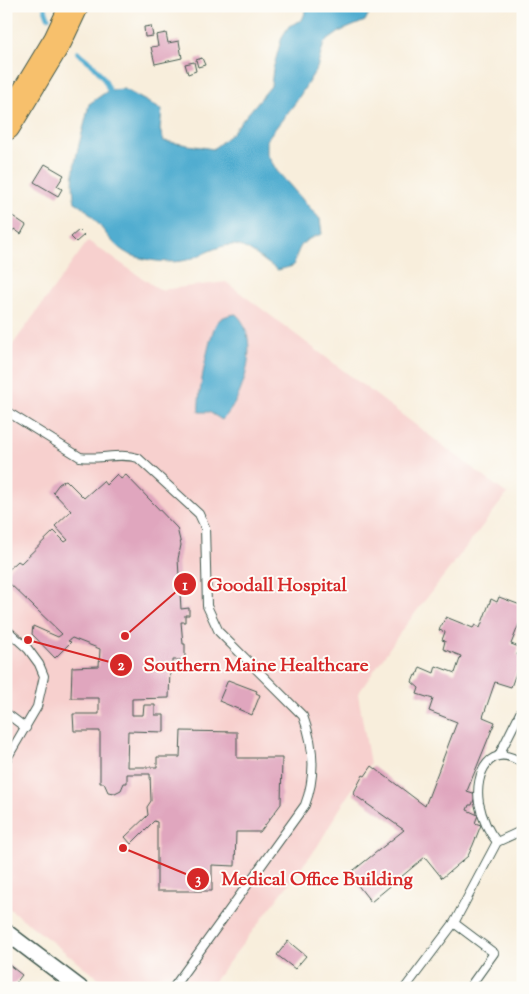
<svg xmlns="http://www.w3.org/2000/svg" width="529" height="994" viewBox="0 0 529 994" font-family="'Sorts Mill Goudy',serif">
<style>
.built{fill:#f7d0ce}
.water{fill:#51add0;stroke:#387582}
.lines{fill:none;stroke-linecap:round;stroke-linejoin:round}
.stream{stroke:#51add0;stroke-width:5}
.building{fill:#e0a6be}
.lane-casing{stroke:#40584d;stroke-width:10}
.street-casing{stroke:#40584d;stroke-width:18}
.highway-casing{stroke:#40584d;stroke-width:30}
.lane{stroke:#fff;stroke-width:8}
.street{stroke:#fff;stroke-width:15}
.highway{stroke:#f7c06c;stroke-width:28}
.leader{fill:none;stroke:#d62828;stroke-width:2}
.callout-dot{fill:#d62828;stroke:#fdfcf7;stroke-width:2}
.mark-label{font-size:15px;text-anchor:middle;font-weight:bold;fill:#fff}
.callout-label{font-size:19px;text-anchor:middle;font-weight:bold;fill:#d62828;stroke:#fdfcf7;stroke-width:4;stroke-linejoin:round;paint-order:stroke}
</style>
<rect width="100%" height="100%" fill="#fdfcf7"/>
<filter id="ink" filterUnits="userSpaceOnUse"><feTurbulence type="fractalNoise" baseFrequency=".02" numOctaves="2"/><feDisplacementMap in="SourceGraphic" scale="10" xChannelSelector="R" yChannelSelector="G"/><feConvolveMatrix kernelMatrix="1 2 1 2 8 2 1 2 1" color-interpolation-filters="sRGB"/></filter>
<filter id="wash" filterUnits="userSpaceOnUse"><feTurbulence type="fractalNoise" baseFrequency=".0096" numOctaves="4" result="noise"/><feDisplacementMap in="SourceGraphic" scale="20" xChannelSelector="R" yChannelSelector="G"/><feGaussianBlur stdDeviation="1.12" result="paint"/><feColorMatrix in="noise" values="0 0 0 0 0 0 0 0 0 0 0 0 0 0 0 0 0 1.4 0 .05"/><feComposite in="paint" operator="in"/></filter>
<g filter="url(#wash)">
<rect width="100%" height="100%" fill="#f8eedc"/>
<path class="built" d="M88 241 160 290 226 282 507 494 402 630 358 694 370 764 348 795 317 847 209 988H111L6 906V345L11 347Z"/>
<g class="water">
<path d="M308 6H361L369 13 365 21 341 31 324 43 317 68 296 102 267 139V154L277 171 320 219 322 234C300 241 300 245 293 266L278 270C264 262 247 244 231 245 215 246 201 256 187 260 171 264 149 261 134 256 107 248 99 214 75 202 68 168 83 137 89 104L109 90 124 89 162 110 160 130 164 141 213 149 230 135 271 86 273 69 282 37 289 26 302 20Z"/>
<path d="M236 314C262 337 244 400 222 420L209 412H199C197 397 209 337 216 324 220 317 228 315 236 314Z"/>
</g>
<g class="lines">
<g class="stream">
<path d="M44 6 48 17"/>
<path d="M78 53C91 62 104 75 109 90"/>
</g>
</g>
<g id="blocks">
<g class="building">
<path d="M151 26 153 36 145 37 144 27Z"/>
<path d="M166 33 168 43 179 41 182 58 155 64 151 47 158 46 156 35Z"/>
<path d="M202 58 205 65 198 67 196 60Z"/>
<path d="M194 62 196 71 188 74 185 64Z"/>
<path d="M45 164 64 175 57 186 62 189 58 196 34 182Z"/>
<path d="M7 209 12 213 11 215 26 225 21 234 14 229 6 241Z"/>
<path d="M79 230 84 235 76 242 71 237Z"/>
<path d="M117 474 121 479 126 475 177 528 181 545 178 559 181 609 189 608V615H185V622H181L183 644H185V660H173V669H170L169 698 132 699V715H143L144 705H155V715H164V732L128 731 127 767H157V757H180L181 731 237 732V758H282L281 804 260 832H236L235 866 212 865V891H157V822L154 821 131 844 125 837 148 815 147 807 151 801 150 774H127V783H124L121 790 115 793 108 792 104 783H100V731H74L73 714H99V698H71L72 667 99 666 100 649 72 638 68 641 71 642 55 658 32 634 33 626 58 637 62 634 6 580V572L18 561 21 563 54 531 65 542 68 540 55 526 71 511 53 492 59 484 66 480 84 498 103 481 106 485Z"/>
<path d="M499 597 523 606V614L511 644 519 647 517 655 522 657 511 687 495 682 483 717 495 722 467 791 476 794 472 805H469L467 810 478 815 475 823 481 825 473 845 468 856 442 878 425 857 371 902 349 874 404 830 353 794 363 775 365 776 372 766 425 806 457 722 429 711 433 699 417 694 419 688 412 682 415 675 417 676 420 667 434 673 436 666 455 673 461 656 443 649 445 641 442 640 445 632 439 630 446 617 473 628 475 625 480 628 491 599 497 602Z"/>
<path d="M228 680 257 691 256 693 260 695 252 715 219 701Z"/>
<path d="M288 941 306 956 295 969 277 955Z"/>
<path d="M8 964 22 975 12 988H6Z"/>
</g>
</g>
</g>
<g filter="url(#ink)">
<use href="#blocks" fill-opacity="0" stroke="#40584d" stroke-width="1"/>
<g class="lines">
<g class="lane-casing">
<g id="lane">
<path d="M6 411 80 457C100 460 119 452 138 458L199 514 205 527 207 606 219 632 303 716C314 745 316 776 305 805L173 988"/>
<path d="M6 629 28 649 39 664 44 676 37 707 6 760"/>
<path d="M6 713 26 728"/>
<path d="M499 755 523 707"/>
<path d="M497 842C487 830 482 818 479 803 474 773 491 740 523 764"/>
<path d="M454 923 494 953 469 988"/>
<path d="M405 988 454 923 497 842 523 830"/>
</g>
</g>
<g class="street-casing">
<path id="street" d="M6 932 80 988"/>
</g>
<g class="highway-casing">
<path id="highway" d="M6 126 58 40 74 6"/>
</g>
<use href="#lane" class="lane"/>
<use href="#street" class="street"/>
<use href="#highway" class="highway"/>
</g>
</g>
<path class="leader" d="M125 636L185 584M28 640L121 665M123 848L198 879"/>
<g class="callout-dot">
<circle cx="125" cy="636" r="5"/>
<circle cx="28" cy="640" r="5"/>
<circle cx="123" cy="848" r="5"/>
<circle cx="185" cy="584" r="12"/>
<circle cx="121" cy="665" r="12"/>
<circle cx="198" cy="879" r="12"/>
</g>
<g class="mark-label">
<text x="185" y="590">1</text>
<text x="121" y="670">2</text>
<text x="198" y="884">3</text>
</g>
<g class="callout-label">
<text x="277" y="591">Goodall Hospital</text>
<text x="256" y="671">Southern Maine Healthcare</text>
<text x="317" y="885">Medical Office Building</text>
</g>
<rect width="529" height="994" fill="none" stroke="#fdfcf7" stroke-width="25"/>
</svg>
